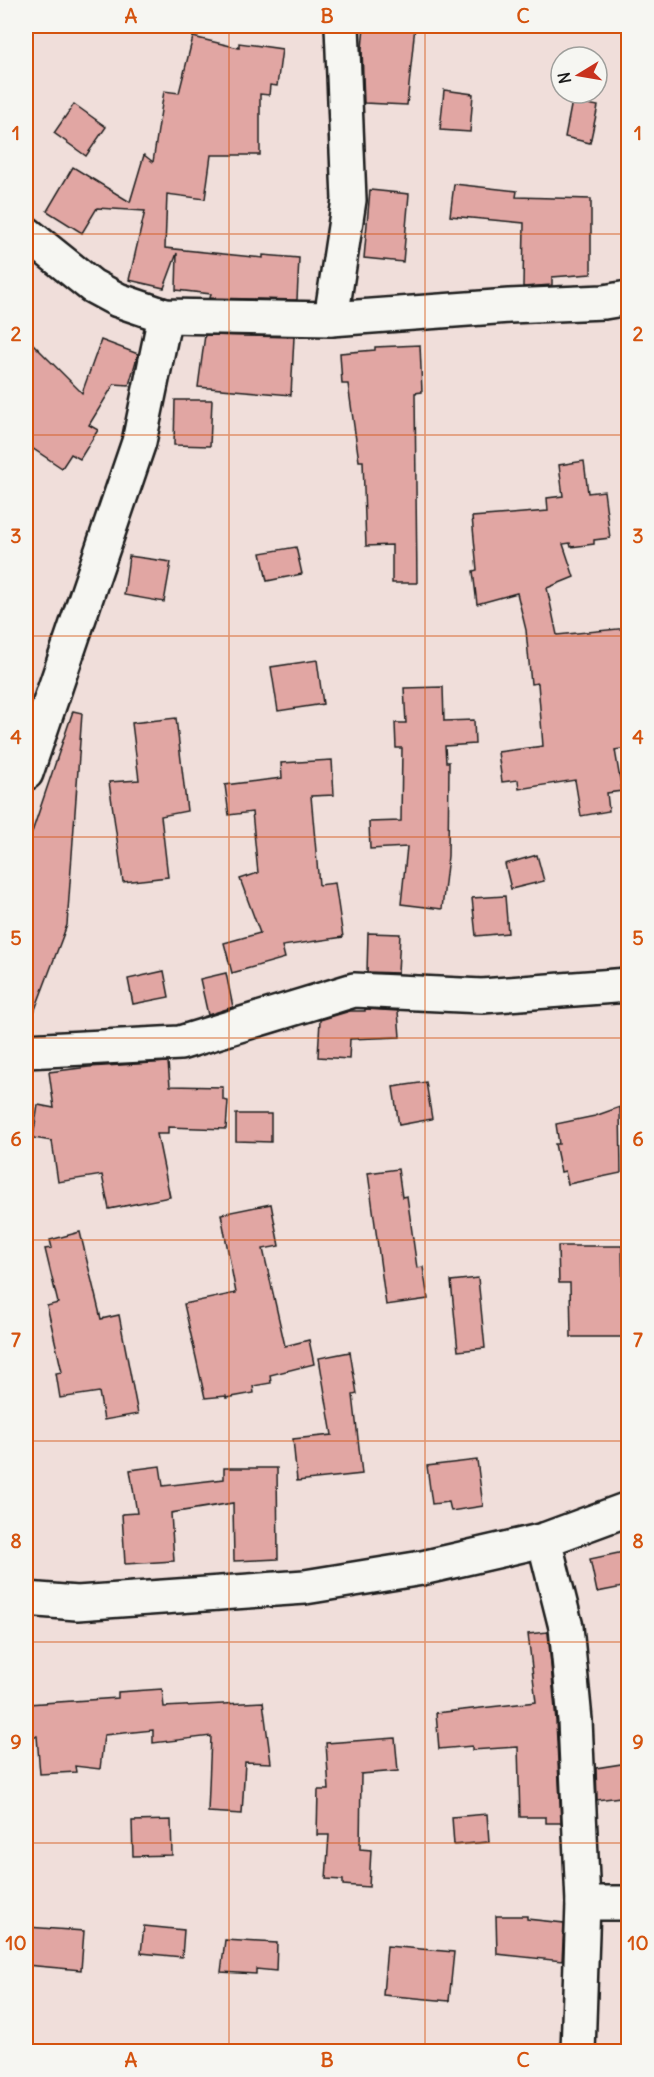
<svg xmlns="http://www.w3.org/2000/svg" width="654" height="2077" viewBox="0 0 654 2077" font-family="Delius,sans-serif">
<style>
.building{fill:#e1a6a3;stroke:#1c1c1c;stroke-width:1.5}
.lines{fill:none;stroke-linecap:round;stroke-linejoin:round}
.street-casing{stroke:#1c1c1c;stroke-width:38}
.street{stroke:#f6f6f2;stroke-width:33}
.grid{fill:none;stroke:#d4530e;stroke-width:1.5;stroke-opacity:0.55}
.neatline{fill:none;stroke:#d4530e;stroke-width:2}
.grid-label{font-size:20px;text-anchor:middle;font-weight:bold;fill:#d4530e}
</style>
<rect width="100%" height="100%" fill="#f0deda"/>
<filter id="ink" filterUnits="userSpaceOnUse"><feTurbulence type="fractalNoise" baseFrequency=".0167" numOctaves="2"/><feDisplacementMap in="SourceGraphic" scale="12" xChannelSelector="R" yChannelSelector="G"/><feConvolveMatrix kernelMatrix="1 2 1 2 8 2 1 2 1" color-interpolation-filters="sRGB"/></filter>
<g filter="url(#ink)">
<g class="building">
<path d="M364 26H415L407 105 364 103 362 49Z"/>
<path d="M193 37 239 48V43L282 49 277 86 270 85 269 95 260 94V155H211L205 199 167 194 165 248 263 258V255L299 258 297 300 210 298 211 294 176 290 177 253 164 288 129 280 145 211 97 208 82 233 47 211 73 167 130 202 144 155 153 162 164 91 179 93Z"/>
<path d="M444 90 473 94 470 132 440 130Z"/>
<path d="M572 101 598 106 590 143 565 137Z"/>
<path d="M74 104 106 127 86 156 54 133Z"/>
<path d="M454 184 517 191 516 197 591 199V274L552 277V285L523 287 524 223 450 216Z"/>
<path d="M370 190 409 194 403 262 364 258Z"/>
<path d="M205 335 294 337 291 395 198 387Z"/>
<path d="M26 337 82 393 101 340 138 354 129 385 114 384 89 425 98 430 80 459 71 454 62 468 26 444Z"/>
<path d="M420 345 422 392 415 393 417 583H392V545L366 546 363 461H359L348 384H342L340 353 375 350V347Z"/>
<path d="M175 400H212L210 446 174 445Z"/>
<path d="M584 461 588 493 604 491 610 538 594 540V544L571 547 570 543 563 544 574 577 547 588 557 635 628 628V748L615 750 622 791 607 793 609 811 581 816 575 780 519 789 518 780 502 782 498 752 543 746 538 683 531 684 526 630 517 593 477 604 473 571 477 570 472 517 548 511 547 498 563 496 559 465Z"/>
<path d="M296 547 302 574 267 581 261 553Z"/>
<path d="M129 556 171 562 164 602 124 595Z"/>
<path d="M317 660 323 704 278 711 271 667Z"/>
<path d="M443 687 444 721 474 720 475 744 445 746 446 762H449L448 856 442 909 401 904 407 847 370 849 369 822 401 821 402 748H396L395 723H406L404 688Z"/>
<path d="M73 711 82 713 67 925 28 1028 26 1027 27 847Z"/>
<path d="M176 718 187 811 161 816 168 877 123 882 109 782 139 780 132 723Z"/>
<path d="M332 760 334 795 311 796 319 885 335 883 343 937 282 946 285 958 232 973 224 943 260 933 240 879 258 873 252 812 229 815 225 785 282 778 281 763Z"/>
<path d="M537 855 544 881 511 889 505 864Z"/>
<path d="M505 896 508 933 476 936 472 898Z"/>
<path d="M368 933 400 934 398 973 367 972Z"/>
<path d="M164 971 169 997 133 1004 128 979Z"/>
<path d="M226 973 233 1007 208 1015 200 979Z"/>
<path d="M365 1009 398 1011 400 1037 350 1039 349 1059 318 1057 320 1020 350 1011H365Z"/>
<path d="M168 1062 170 1086 223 1087V1100L228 1101 226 1129 168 1127V1134H157L170 1197 109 1209 102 1175 58 1182 52 1141 33 1138 38 1105 54 1108 49 1072 89 1067Z"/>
<path d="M426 1082 432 1119 399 1125 393 1087Z"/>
<path d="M620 1107 621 1173 568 1184 565 1171 561 1172 555 1144H559L556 1124 595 1116Z"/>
<path d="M236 1114H271V1142L236 1141Z"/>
<path d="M398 1169 402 1197 407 1196 417 1268 423 1267 428 1299 386 1305 368 1173Z"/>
<path d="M271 1204 279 1246 263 1249 285 1346 309 1340 314 1364 270 1375 271 1383 253 1386 254 1393 226 1398V1396L205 1398 184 1304 236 1293 221 1214Z"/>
<path d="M80 1232 101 1319 119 1315 138 1414 104 1420 99 1392 60 1398 56 1373 62 1372 47 1306 58 1303 45 1249 52 1248 50 1240Z"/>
<path d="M558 1246H622L623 1302 628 1301V1337H571L570 1283H559Z"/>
<path d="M478 1278 485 1348 458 1351 451 1281Z"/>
<path d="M350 1352 357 1394 353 1395 362 1474 297 1481 293 1439 332 1435 319 1358Z"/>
<path d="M477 1460 483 1506 451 1511 449 1502 432 1504 427 1466Z"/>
<path d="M160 1466 163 1486 224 1479V1468H277L278 1559 234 1561 233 1503 171 1513 174 1561 125 1564 122 1514 137 1513 130 1470Z"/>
<path d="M628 1551V1586L597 1592 590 1559Z"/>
<path d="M548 1632 556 1721 561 1823H546V1817H520L518 1747 472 1750V1746L439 1749 436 1713 536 1702 528 1634Z"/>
<path d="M162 1689 164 1707 263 1702 271 1763 245 1762 242 1814 208 1812 211 1736 153 1743V1730L104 1735 100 1769 75 1766 76 1772 40 1774 37 1736H30L28 1704 118 1698V1692Z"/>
<path d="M395 1738 398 1771 361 1774 360 1849 371 1850 369 1887 343 1885V1880L326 1879 329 1835H317L318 1790H329L326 1743Z"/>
<path d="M628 1763V1796L597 1800 596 1768Z"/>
<path d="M487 1814 489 1842 454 1845 452 1817Z"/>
<path d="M171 1820 172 1855 133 1856 132 1821Z"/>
<path d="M496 1916H527V1919L564 1923 562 1961 497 1954Z"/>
<path d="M144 1926 184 1930 182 1957 141 1953Z"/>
<path d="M27 1927 84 1931 81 1970 26 1965Z"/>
<path d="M225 1940 277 1943 276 1971 256 1969V1974L221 1972Z"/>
<path d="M387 1946 454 1952 449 2001 383 1995Z"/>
</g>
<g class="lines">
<g class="street-casing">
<g id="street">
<path d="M26 233 92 286 118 300 165 316 331 319 509 306 604 302 628 298"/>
<path d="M331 319 349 200 342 26"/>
<path d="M26 773 139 442 165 316"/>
<path d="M26 1051 180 1043 354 990 482 996 628 985"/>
<path d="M544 1540 566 1627 575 1720 583 1903 578 2052"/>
<path d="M26 1599 77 1603 305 1587 422 1568 544 1540 628 1509"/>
<path d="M583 1903H628"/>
</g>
</g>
<use href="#street" class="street"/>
</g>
</g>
<path class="grid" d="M229 26V2052M425 26V2052M26 234H628M26 435H628M26 636H628M26 837H628M26 1038H628M26 1240H628M26 1441H628M26 1642H628M26 1843H628"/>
<rect width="654" height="2077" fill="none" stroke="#f6f6f2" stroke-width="66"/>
<g transform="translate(579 75) rotate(259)"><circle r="28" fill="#f6f6f2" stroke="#9f9f9c" stroke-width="1.5"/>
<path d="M0-4.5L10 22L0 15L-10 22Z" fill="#c8321e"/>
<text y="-9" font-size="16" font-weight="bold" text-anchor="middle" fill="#1c1c1c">N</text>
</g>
<rect x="33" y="33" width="588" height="2011" class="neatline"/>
<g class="grid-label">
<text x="131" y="23">A</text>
<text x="327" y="23">B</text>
<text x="523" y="23">C</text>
<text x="16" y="140">1</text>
<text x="638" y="140">1</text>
<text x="16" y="341">2</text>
<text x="638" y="341">2</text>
<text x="16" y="543">3</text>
<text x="638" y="543">3</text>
<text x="16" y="744">4</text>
<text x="638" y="744">4</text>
<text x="16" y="945">5</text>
<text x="638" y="945">5</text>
<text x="16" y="1146">6</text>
<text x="638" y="1146">6</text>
<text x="16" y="1347">7</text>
<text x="638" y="1347">7</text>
<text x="16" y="1548">8</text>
<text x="638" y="1548">8</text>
<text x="16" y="1749">9</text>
<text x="638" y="1749">9</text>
<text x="16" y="1950">10</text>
<text x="638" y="1950">10</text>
<text x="131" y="2067">A</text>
<text x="327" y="2067">B</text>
<text x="523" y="2067">C</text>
</g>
</svg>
